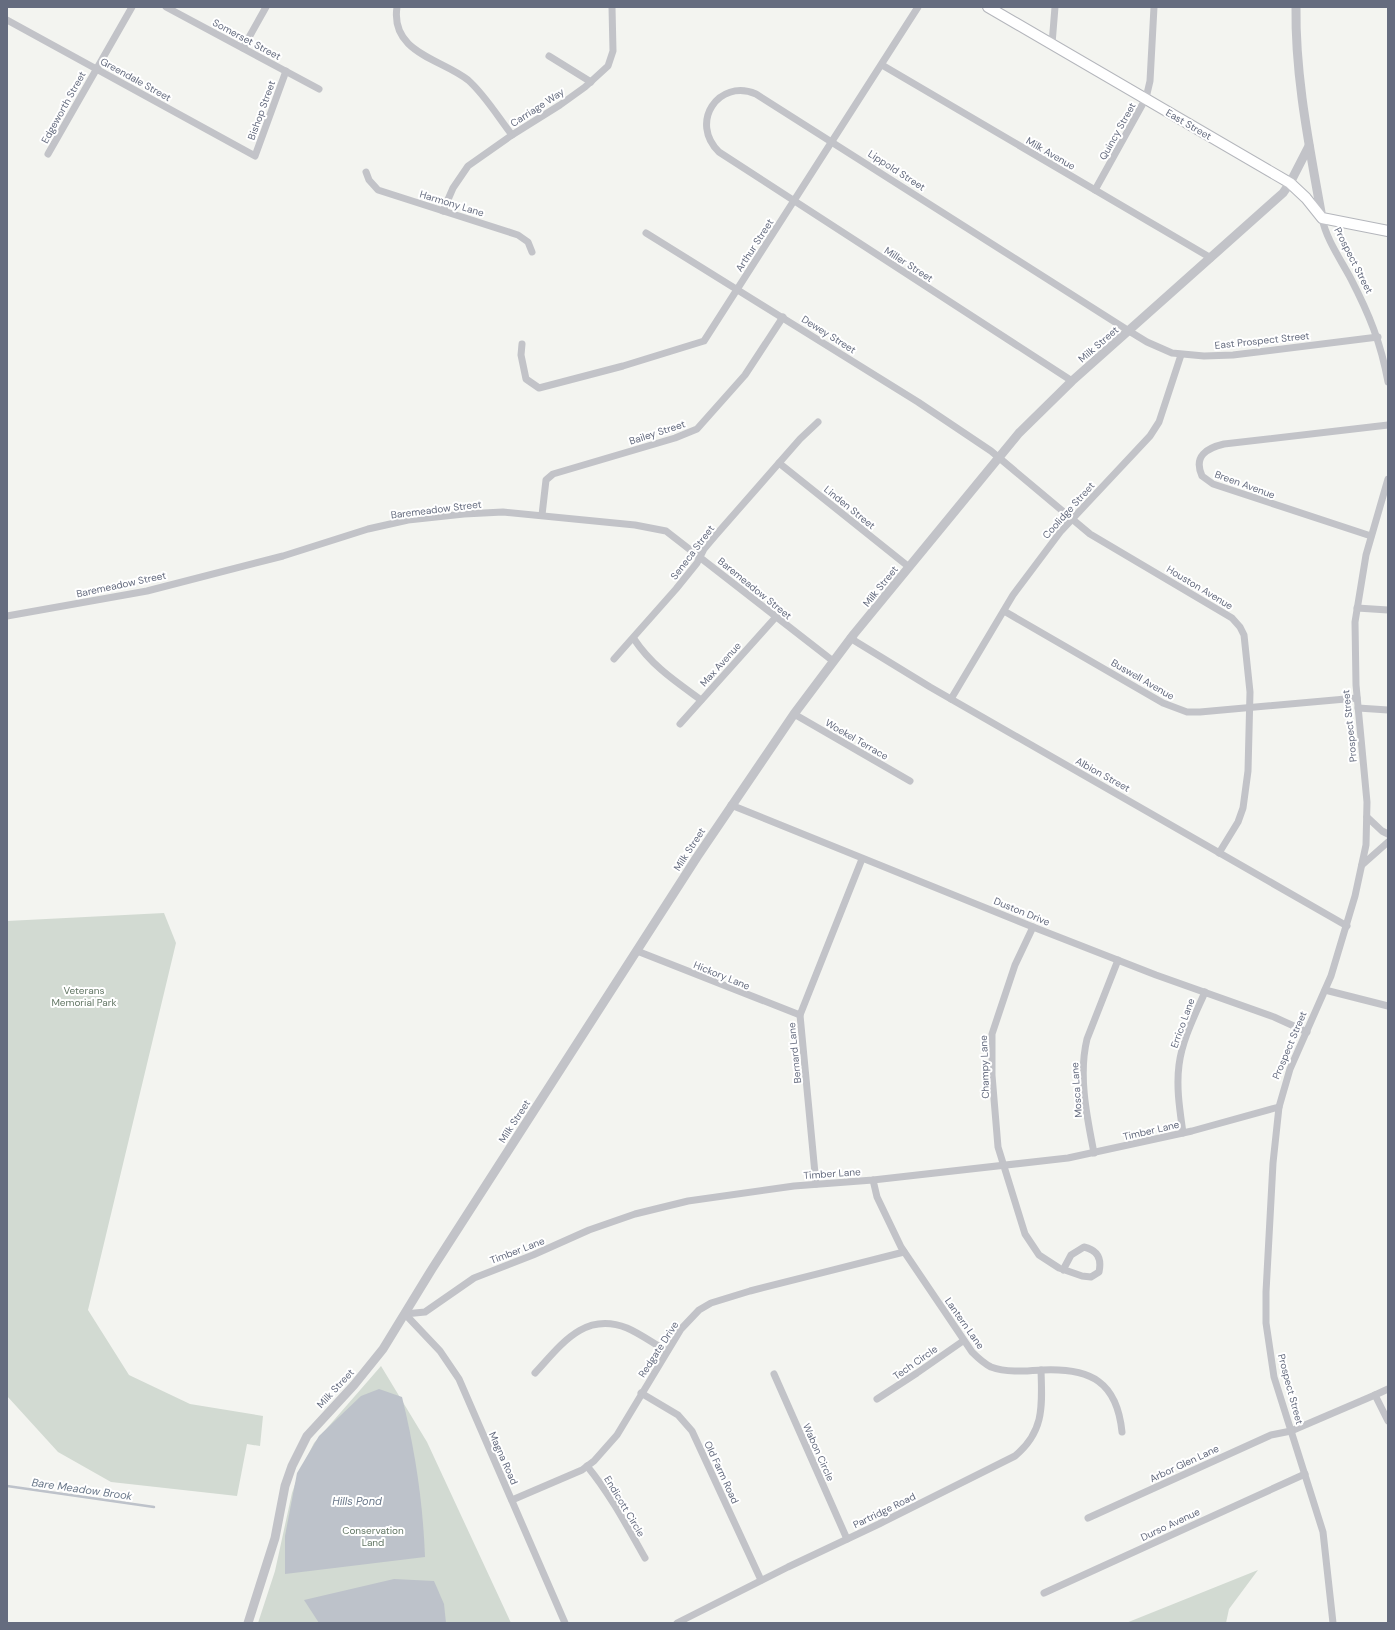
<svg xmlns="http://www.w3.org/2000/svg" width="1395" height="1630" viewBox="0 0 1395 1630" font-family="'DM Sans',sans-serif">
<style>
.green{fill:#d2dad2}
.water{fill:#bdc2ca}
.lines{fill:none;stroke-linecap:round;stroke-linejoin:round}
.stream{stroke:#bdc2ca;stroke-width:2.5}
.secondary-casing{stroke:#b4b6bc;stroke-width:12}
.minor{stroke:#c2c3c8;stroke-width:7}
.tertiary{stroke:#c2c3c8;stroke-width:9}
.secondary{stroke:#fff;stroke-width:10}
.labels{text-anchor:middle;stroke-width:4;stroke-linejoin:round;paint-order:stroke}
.street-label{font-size:10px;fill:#656c7f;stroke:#fff}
.park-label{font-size:10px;fill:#637765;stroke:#fff}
.water-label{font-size:11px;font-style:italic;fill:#6a788a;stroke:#fff}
</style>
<rect width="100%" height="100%" fill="#f3f4f0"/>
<g class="green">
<path d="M164 913 176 943 88 1310 129 1375 190 1404 263 1416 260 1446 247 1444 237 1496 111 1482 58 1452 7 1396V921Z"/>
<path d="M381 1366 427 1442 511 1623H258L275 1571 292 1493 299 1473 314 1443Z"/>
<path d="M1258 1570 1229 1609 1226 1623H1126Z"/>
</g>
<g class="water">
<path d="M379 1389 402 1397C415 1450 423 1502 425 1557L285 1574V1536L297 1473 319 1436 361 1396Z"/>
<path d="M394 1579 434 1581 444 1604 446 1623H319L304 1600Z"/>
</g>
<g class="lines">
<path class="stream" d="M7 1486 154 1507"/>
<g class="secondary-casing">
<path id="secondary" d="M988 7 1290 183 1306 198 1322 218 1388 231"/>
</g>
<g class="minor">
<path d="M166 7 319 89"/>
<path d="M397 7C390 53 442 59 468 80 485 95 498 117 512 135"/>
<path d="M7 20 255 156 286 71"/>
<path d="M1052 44 1055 7"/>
<path d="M243 48 266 7"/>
<path d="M549 56 591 82"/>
<path d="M882 65 1211 258"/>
<path d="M48 154 132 7"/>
<path d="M366 172 369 180 378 190 518 235 528 242 532 252"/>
<path d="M1095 190 1146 98 1150 81 1154 7"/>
<path d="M443 211 453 188 468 166 512 135 560 105 585 87 608 66 613 51 612 7"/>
<path d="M1322 218C1326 239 1341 260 1351 279 1369 314 1381 343 1388 382"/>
<path d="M646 233 918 402 991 451 1090 534 1232 618 1240 627 1244 635 1250 692 1248 771 1243 808 1238 822 1219 853"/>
<path d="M522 344 521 355 526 379 539 388 623 366 704 341 918 7"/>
<path d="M1072 381 719 152C689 123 718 78 756 94L1129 331 1147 342 1172 353 1204 356 1233 355 1378 337"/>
<path d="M779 463 909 567"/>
<path d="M542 515 546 480 553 474 675 438 697 429 745 375 783 317"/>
<path d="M1371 536 1213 484 1202 476C1193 456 1207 448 1224 444L1388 425"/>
<path d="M1357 608 1388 610"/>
<path d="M1004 611 1163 703 1187 712H1200L1357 698"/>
<path d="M7 616 147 591 283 556 368 529 408 520 464 514 503 512 635 525 666 531 833 661"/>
<path d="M850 638 930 687 1347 926"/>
<path d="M634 639C652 666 675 681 701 700"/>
<path d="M614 659 676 589 697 563 704 549 715 536 800 439 818 422"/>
<path d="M951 699 1013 595 1061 531 1150 436 1159 422 1181 355"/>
<path d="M1358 708 1388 710"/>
<path d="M794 714 910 781"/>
<path d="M680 724 775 618"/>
<path d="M731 805 1033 927 1156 975 1274 1017 1307 1032"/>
<path d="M1367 817 1382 831 1388 834"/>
<path d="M1362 865 1388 842"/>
<path d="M1033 927 1015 965 992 1034V1075L998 1147 1025 1234 1039 1255 1059 1268 1082 1276 1091 1277 1099 1272C1102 1258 1097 1250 1084 1247L1071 1255 1063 1270"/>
<path d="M637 951 800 1015"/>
<path d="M1325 990 1388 1006"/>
<path d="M1183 1133C1180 1111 1176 1088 1179 1065 1182 1040 1195 1015 1205 992"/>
<path d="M1094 1153C1087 1117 1078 1076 1087 1039L1118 960"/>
<path d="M873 1180 877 1197 901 1247 972 1352C978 1358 983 1363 991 1367 1007 1373 1027 1371 1043 1370 1091 1368 1117 1382 1122 1432"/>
<path d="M816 1184 800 1015 862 859"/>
<path d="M405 1314 425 1312 474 1278 533 1255 589 1230 635 1214 688 1201 794 1186 873 1180 1068 1158 1192 1131 1279 1107"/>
<path d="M405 1314 440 1351 459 1379 565 1623"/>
<path d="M535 1373C561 1345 584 1311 627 1328 641 1334 654 1344 667 1351"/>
<path d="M774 1374 847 1539"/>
<path d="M1388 1389 1375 1395 1388 1421"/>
<path d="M641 1393 678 1415 692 1431 761 1580"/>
<path d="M877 1399 917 1373 963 1341"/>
<path d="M587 1466C610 1494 627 1526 645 1558"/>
<path d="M512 1500 582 1470 594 1461 617 1435 681 1329 699 1310 711 1303 750 1291 904 1252"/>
<path d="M1088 1518 1271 1435 1291 1431 1375 1395"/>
<path d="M1044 1593 1305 1474"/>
<path d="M677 1623 788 1567 879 1524 1015 1456C1045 1431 1042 1405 1041 1370"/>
<path d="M1333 1623 1323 1532 1274 1377 1266 1323V1292L1273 1163 1279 1107 1290 1069 1331 976 1355 896 1366 845 1367 802 1356 685 1355 622 1366 555 1388 479"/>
</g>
<g class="tertiary">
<path d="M1296 7C1295 78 1310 149 1322 218"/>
<path d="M248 1623 275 1538 285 1486 292 1466 307 1436 354 1385 383 1349 432 1269 697 857 794 714 854 634 1019 433 1072 381 1283 193 1290 183 1309 146"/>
</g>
<use href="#secondary" class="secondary"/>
</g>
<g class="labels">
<g class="street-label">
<text transform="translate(247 39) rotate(28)" y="4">Somerset Street</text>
<text transform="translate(136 79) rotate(29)" y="4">Greendale Street</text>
<text transform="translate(63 107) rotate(-61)" y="4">Edgeworth Street</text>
<text transform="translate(537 107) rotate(-33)" y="4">Carriage Way</text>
<text transform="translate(261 110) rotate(-70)" y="4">Bishop Street</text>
<text transform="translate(1189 124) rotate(30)" y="4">East Street</text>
<text transform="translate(1117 131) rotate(-61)" y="4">Quincy Street</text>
<text transform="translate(1051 153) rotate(30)" y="4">Milk Avenue</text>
<text transform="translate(897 170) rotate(33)" y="4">Lippold Street</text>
<text transform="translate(452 203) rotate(17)" y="4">Harmony Lane</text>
<text transform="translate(754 245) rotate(-57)" y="4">Arthur Street</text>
<text transform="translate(1354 260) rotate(63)" y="4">Prospect Street</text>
<text transform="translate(909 264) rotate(33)" y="4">Miller Street</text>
<text transform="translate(829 334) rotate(32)" y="4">Dewey Street</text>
<text transform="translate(1262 340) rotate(-6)" y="4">East Prospect Street</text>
<text transform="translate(1098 344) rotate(-41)" y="4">Milk Street</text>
<text transform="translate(657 432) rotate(-18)" y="4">Bailey Street</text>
<text transform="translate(1245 484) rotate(20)" y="4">Breen Avenue</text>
<text transform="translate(850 507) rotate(39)" y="4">Linden Street</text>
<text transform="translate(436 509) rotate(-7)" y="4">Baremeadow Street</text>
<text transform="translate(1068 510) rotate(-48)" y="4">Coolidge Street</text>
<text transform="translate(692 552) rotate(-53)" y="4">Seneca Street</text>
<text transform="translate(121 584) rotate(-12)" y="4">Baremeadow Street</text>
<text transform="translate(880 586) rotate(-51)" y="4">Milk Street</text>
<text transform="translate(1200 587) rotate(31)" y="4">Houston Avenue</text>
<text transform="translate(755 588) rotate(39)" y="4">Baremeadow Street</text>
<text transform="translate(720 664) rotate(-48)" y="4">Max Avenue</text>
<text transform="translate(1143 679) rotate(30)" y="4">Buswell Avenue</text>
<text transform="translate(1349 726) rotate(-96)" y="4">Prospect Street</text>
<text transform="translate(857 739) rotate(30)" y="4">Woekel Terrace</text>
<text transform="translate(1103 774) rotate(29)" y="4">Albion Street</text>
<text transform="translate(689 849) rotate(-57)" y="4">Milk Street</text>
<text transform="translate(1022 911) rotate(22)" y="4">Duston Drive</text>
<text transform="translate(722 975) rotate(22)" y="4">Hickory Lane</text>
<text transform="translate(1182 1023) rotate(-70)" y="4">Errico Lane</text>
<text transform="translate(1289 1045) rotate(-67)" y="4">Prospect Street</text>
<text transform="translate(794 1053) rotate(-96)" y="4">Bernard Lane</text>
<text transform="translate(984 1067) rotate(-92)" y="4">Champy Lane</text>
<text transform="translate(1076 1090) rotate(-94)" y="4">Mosca Lane</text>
<text transform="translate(514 1121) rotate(-57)" y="4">Milk Street</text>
<text transform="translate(1151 1130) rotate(-13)" y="4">Timber Lane</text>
<text transform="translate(832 1173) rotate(-4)" y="4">Timber Lane</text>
<text transform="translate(517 1250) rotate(-21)" y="4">Timber Lane</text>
<text transform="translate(965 1323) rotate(55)" y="4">Lantern Lane</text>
<text transform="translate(658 1349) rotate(-57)" y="4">Redgate Drive</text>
<text transform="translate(915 1362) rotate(-35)" y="4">Tech Circle</text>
<text transform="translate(335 1388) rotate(-47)" y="4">Milk Street</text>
<text transform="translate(1291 1389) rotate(75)" y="4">Prospect Street</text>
<text transform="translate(819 1452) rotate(66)" y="4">Wabon Circle</text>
<text transform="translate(504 1458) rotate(66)" y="4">Magna Road</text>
<text transform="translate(1184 1463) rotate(-25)" y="4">Arbor Glen Lane</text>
<text transform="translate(722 1472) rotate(65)" y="4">Old Farm Road</text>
<text transform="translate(625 1506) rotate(59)" y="4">Endicott Circle</text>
<text transform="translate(884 1510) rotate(-26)" y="4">Partridge Road</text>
<text transform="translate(1170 1524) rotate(-25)" y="4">Durso Avenue</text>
</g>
<g class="park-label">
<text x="84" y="994">Veterans<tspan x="84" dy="12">Memorial Park</tspan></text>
<text x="373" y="1534">Conservation<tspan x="373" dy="12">Land</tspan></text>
</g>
<g class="water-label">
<text transform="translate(82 1489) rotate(8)" y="4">Bare Meadow Brook</text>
<text x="357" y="1505">Hills Pond</text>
</g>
</g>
<rect width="1395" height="1630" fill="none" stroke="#656c7f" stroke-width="16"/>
</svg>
